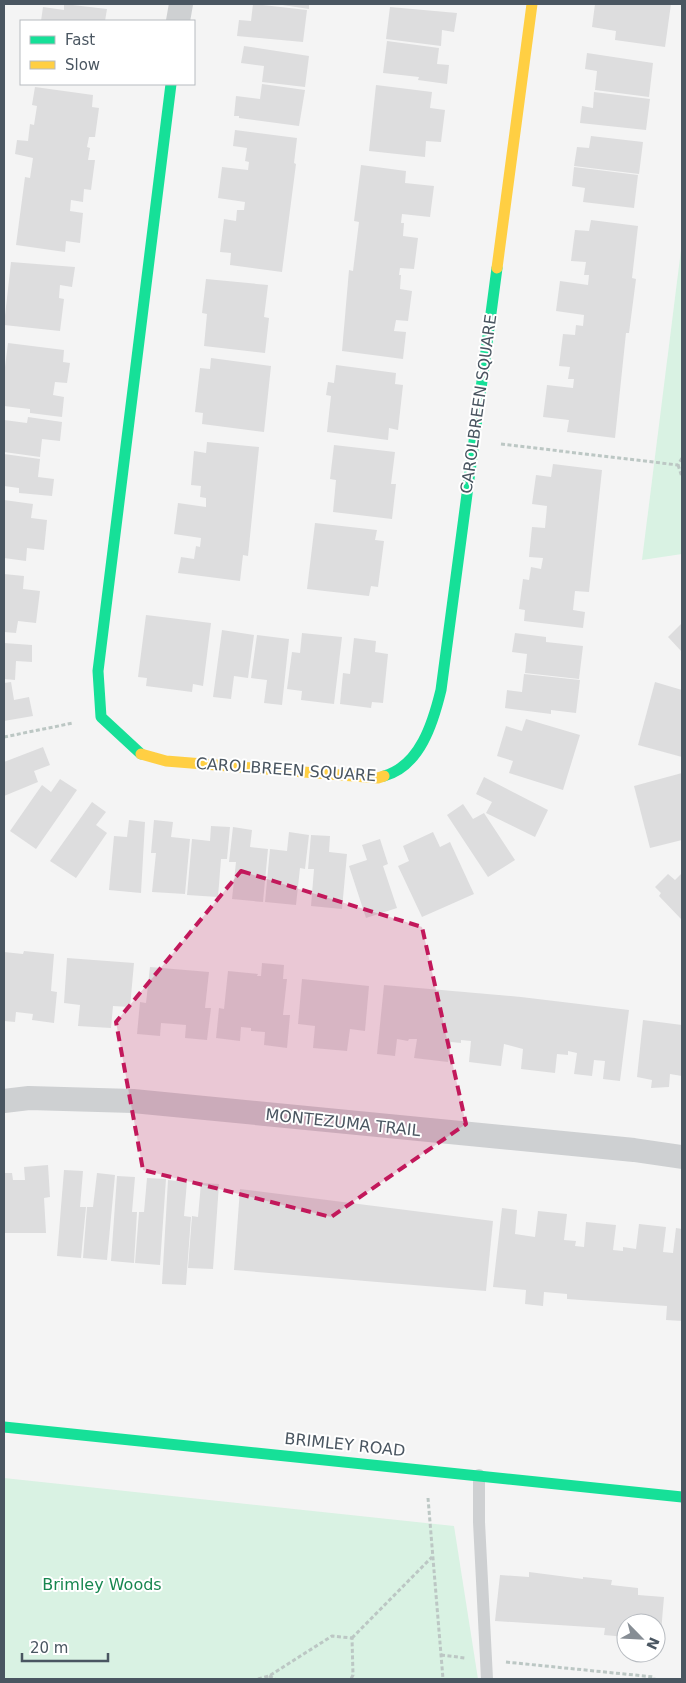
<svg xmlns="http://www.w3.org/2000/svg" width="686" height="1683" viewBox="0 0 686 1683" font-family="'DejaVu Sans',sans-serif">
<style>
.green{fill:#d9f2e3}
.building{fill:#ddddde}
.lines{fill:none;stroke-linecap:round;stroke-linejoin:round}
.path{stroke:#bcc7c4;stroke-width:3;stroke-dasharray:4 2.5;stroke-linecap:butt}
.lane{stroke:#ced0d2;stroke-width:12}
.street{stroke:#ced0d2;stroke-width:24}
.fast{stroke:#16e098;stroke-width:11}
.slow{stroke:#ffcf43;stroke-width:11}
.marked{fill:#c2185b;fill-opacity:0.2;stroke:#c2185b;stroke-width:4;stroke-dasharray:10 6;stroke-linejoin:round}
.labels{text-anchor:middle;stroke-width:4;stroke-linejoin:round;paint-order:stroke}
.street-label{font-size:16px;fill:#4a5661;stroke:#fff}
.park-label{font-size:16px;fill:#17864f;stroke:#fff}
</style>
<rect width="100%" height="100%" fill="#f4f4f4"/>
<g class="green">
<path d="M682 242V554L642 560Z"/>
<path d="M4 1478 454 1526 478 1679H4Z"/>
</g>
<g class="building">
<path d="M64 4 107 9 105 21H41L43 7 64 10Z"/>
<path d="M253 4 307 10 303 42 237 36 239 20 251 21Z"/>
<path d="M276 4H309V9Z"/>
<path d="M595 4H671L665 47 615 40 616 31 592 27Z"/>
<path d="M390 7 457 13 454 32 442 30 441 46 386 39Z"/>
<path d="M387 41 439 48 437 64 449 65 447 84 418 80 419 77 383 73Z"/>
<path d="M244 46 309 56 305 87 262 82 264 66 241 63Z"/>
<path d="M587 53 653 63 649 97 595 90 597 71 585 69Z"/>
<path d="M262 84 305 90 299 126 239 118V116H234L236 96 260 99Z"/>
<path d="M376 85 432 92 430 108 445 110 441 142 426 141 425 157 369 151Z"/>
<path d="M35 87 93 95 92 107 99 108 95 137H89L87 147 90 148 88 160H95L91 190 84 189 83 202 71 200 70 211 83 213 80 243 66 241 65 252 16 245 25 177 30 178 33 158 15 154 17 140 28 141 30 124 34 125 37 106 32 105Z"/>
<path d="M594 92 650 99 646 130 580 123 582 106 593 108Z"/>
<path d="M235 130 297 138 294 163 296 164 282 272 230 265 231 253 220 252 224 219 236 221 237 210H244L245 202 218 198 222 167 248 170 249 162 245 161 247 148 233 146Z"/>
<path d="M591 136 643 142 639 174 574 166 577 147 589 148Z"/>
<path d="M361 165 406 171 405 183 434 186 430 217 402 214 401 223H404L403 236 418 238 414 269 400 268 399 275H401L400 289 412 291 408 321 396 320 394 331 406 332 403 359 342 351 349 270 353 271 359 222 354 221Z"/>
<path d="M574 167 638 175 634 208 583 202 585 188 572 186Z"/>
<path d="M591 220 638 226 632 278 636 279 629 333H626L615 438 567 432 569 420 543 417 547 385 573 388 574 379H568L570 367 559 366 563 334 575 335 576 325 583 326 584 315 556 311 560 281 588 285 589 275H584L586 262 571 261 575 230 589 231Z"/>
<path d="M11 262 75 267 72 287 60 285 59 298 64 299 60 331 4 325Z"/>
<path d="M206 279 268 285 264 317 269 318 265 353 204 346 207 314 202 313Z"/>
<path d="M8 343 64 350 63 362 70 363 67 383 55 382 53 395 64 397 62 417 30 413V409L4 406V375Z"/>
<path d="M211 358 271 366 264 432 202 424 203 413 195 412 200 368 210 369Z"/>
<path d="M336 365 396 373 395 384 403 385 398 430 389 428 388 440 327 432 331 396 326 395 328 382 334 383Z"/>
<path d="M28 417 62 422 60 441 42 439 40 457 4 452V420L27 423Z"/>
<path d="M207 442 259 447 248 556 243 555 240 581 178 573 181 557 194 559 196 546 200 547 201 538 174 534 178 503 206 507V498L200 497 201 486 191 485 194 451 206 453Z"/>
<path d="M334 445 395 452 391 484H396L392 519 333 512 336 480 330 479Z"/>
<path d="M4 454 40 459 38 477 54 479 52 496 19 493V488L4 486Z"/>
<path d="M553 464 602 470 589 592 575 591 573 610 585 612 583 628 524 621 525 610 519 609 523 579 529 580 531 567 541 569 543 558 529 557 532 527 545 528 547 506 532 504 536 475 551 477Z"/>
<path d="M4 500 33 504 31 518 47 520 44 550 27 548 26 561 4 558Z"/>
<path d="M315 523 377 530 375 540 384 541 378 587 371 586 369 596 307 589Z"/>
<path d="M4 574 24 576 23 589 40 591 36 623 18 621 16 633 4 632Z"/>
<path d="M146 615 211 623 203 686 193 684 192 692 146 686 147 678 138 677Z"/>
<path d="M682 623V652L668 637Z"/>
<path d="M222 630 254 635 248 678 234 676 231 699 213 697Z"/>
<path d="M302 633 342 637 334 704 301 700 302 691 287 689 292 652 300 653Z"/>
<path d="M515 633 546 637V642L583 646 579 679 525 673 527 654 512 652Z"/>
<path d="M257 635 289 639 282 705 264 703 267 680 251 678Z"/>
<path d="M354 638 376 641 375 652 388 654 383 703 372 702 371 708 340 704 343 673 350 674Z"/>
<path d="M4 643 32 645V662L16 661 15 680 4 679Z"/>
<path d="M524 674 580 680 576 713 551 710V714L505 708 507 690 522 692Z"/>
<path d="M11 682 14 700 29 697 33 716 4 721V683Z"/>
<path d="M655 682 682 690V757L638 745Z"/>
<path d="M526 719 580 735 563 790 509 773 513 761 497 756 506 726 522 731Z"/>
<path d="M43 747 50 765 34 771 38 782 4 796V762Z"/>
<path d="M682 773V840L650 848 634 786Z"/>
<path d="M484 777 548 810 535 837 486 813 492 802 476 794Z"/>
<path d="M60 779 77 790 36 849 10 831 42 785 51 792Z"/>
<path d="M92 802 106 812 96 825 107 833 76 878 50 861Z"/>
<path d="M463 804 473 819 484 813 515 860 488 877 447 815Z"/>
<path d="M129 820 145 822 141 893 109 890 114 836 127 837Z"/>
<path d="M154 820 173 822 171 837 190 839 185 894 152 892 156 853H151Z"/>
<path d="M211 826 230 827 227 859H221L218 897 187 895 192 839 210 841Z"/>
<path d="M233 827 252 830 250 847 268 849 263 902 232 899 236 862H229Z"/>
<path d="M289 832 309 835 305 869 300 868 296 905 265 902 270 849 287 851Z"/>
<path d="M433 832 440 847 450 842 474 894 422 917 398 866 409 861 403 846Z"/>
<path d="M311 835 330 836 329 852 347 854 342 909 311 906 314 869H308Z"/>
<path d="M380 839 388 864 383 866 397 908 366 918 349 866 367 860 362 845Z"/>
<path d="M682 873V920L659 896 661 893 655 887 668 874 675 880Z"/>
<path d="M24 951 54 954 51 991 57 992 54 1023 32 1020 33 1014 16 1012 15 1022 4 1021V952L23 954Z"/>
<path d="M67 958 134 963 130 1007 113 1006 111 1028 78 1026 80 1005 64 1003Z"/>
<path d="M262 963 284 965 283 979H287L283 1015H290L287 1048 264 1045 265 1032 251 1031V1028L241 1027 240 1041 216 1038 219 1008 224 1009 228 971 258 974 257 976H261Z"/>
<path d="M150 967 209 972 205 1008H211L207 1040 185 1038 186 1025 161 1023 160 1036 137 1034 140 1002 146 1003Z"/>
<path d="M302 979 369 986 365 1031 350 1029 347 1051 313 1048 315 1026 298 1024Z"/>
<path d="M384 985 521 997 629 1010 620 1081 603 1079 605 1061 594 1060 592 1076 574 1074 577 1053 568 1051V1055L557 1054 555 1073 521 1069 523 1049 504 1044 501 1066 469 1062 471 1041 461 1040V1043L451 1042 448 1062 414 1058 417 1039H409L408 1041 397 1039 395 1056 377 1054Z"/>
<path d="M643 1020 682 1025V1076L670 1074 669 1087 651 1088 652 1080 637 1077Z"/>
<path d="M48 1165 50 1197 44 1198 46 1233H4V1173H12L13 1180H25L24 1167Z"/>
<path d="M64 1170 83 1171 80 1207H86L81 1258 57 1256Z"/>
<path d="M97 1173 115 1175 107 1260 83 1258 87 1207H93Z"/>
<path d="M117 1176 135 1177 132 1212H137L134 1263 111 1261Z"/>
<path d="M147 1178 166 1179 160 1265 135 1263 139 1212H144Z"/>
<path d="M168 1180 187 1182 184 1216 191 1217 186 1285 162 1284Z"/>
<path d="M201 1183 219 1184 213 1269 188 1268 192 1216 198 1217Z"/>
<path d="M240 1189 493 1221 486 1291 234 1270Z"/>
<path d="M502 1208 517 1210 515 1234 535 1237 538 1211 567 1214 564 1240 576 1241 575 1246 584 1247 586 1222 616 1225 613 1250 623 1251V1247L636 1249 639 1224 666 1227 663 1252 673 1253 676 1228 682 1229V1321L666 1320 667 1306 567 1299V1294L544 1292 543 1306 525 1304 526 1290 493 1287Z"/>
<path d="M529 1572 583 1579V1577L612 1580 611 1585 638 1588V1595L664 1597 660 1644H656V1623H626V1637L604 1635 605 1628 495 1621 500 1575 529 1577Z"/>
</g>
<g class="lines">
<g class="path">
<path d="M501 444 678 465 682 458"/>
<path d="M678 465 682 477"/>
<path d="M4 737 73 723"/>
<path d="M428 1498 443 1679"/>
<path d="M352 1638 432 1557"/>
<path d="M441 1655 465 1658"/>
<path d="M506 1662 654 1677V1679"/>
<path d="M269 1676 275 1679"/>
<path d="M258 1679 269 1676 332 1636 352 1638 353 1675 351 1679"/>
</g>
<path class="lane" d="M479 1475V1522L487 1679"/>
<g class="street">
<path d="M178 21 181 4"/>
<path d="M4 1101 29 1098 133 1101 634 1150 682 1157"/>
</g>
<g class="fast">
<path d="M141 754 101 717 98 671 171 84"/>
<path d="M384 776C420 766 433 723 441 690L497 268"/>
<path d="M4 1427 682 1497"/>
</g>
<g class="slow">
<path d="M497 268 532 4"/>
<path d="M141 754 166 761 378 778 384 776"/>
</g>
</g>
<path class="marked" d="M241 871 422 927 466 1124 331 1217 143 1170 116 1022Z"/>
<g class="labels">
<g class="street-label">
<text transform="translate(478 404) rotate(-82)" y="6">CAROLBREEN SQUARE</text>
<text transform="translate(286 769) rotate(4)" y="6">CAROLBREEN SQUARE</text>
<text transform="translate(343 1122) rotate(6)" y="6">MONTEZUMA TRAIL</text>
<text transform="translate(345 1444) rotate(6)" y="6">BRIMLEY ROAD</text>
</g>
<g class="park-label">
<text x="102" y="1590">Brimley Woods</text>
</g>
</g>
<rect width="686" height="1683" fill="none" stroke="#4a5661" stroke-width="10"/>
<rect x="20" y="20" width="175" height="65" fill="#ffffff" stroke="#b7bbc0"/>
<rect x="30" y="36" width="25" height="8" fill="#16e098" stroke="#b7bbc0"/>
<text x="65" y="45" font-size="15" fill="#4a5661">Fast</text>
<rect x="30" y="61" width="25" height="8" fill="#ffcf43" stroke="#b7bbc0"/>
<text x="65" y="70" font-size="15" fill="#4a5661">Slow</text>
<g transform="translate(641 1638) rotate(114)"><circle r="24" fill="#ffffff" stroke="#b7bbc0"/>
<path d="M0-4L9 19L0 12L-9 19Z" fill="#868d94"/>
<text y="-8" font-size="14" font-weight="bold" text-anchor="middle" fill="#4a5661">N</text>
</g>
<path d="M22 1653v8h86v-8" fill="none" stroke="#4a5661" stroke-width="2.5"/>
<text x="30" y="1653" font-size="15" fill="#4a5661" stroke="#ffffff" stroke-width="4" paint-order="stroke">20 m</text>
</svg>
